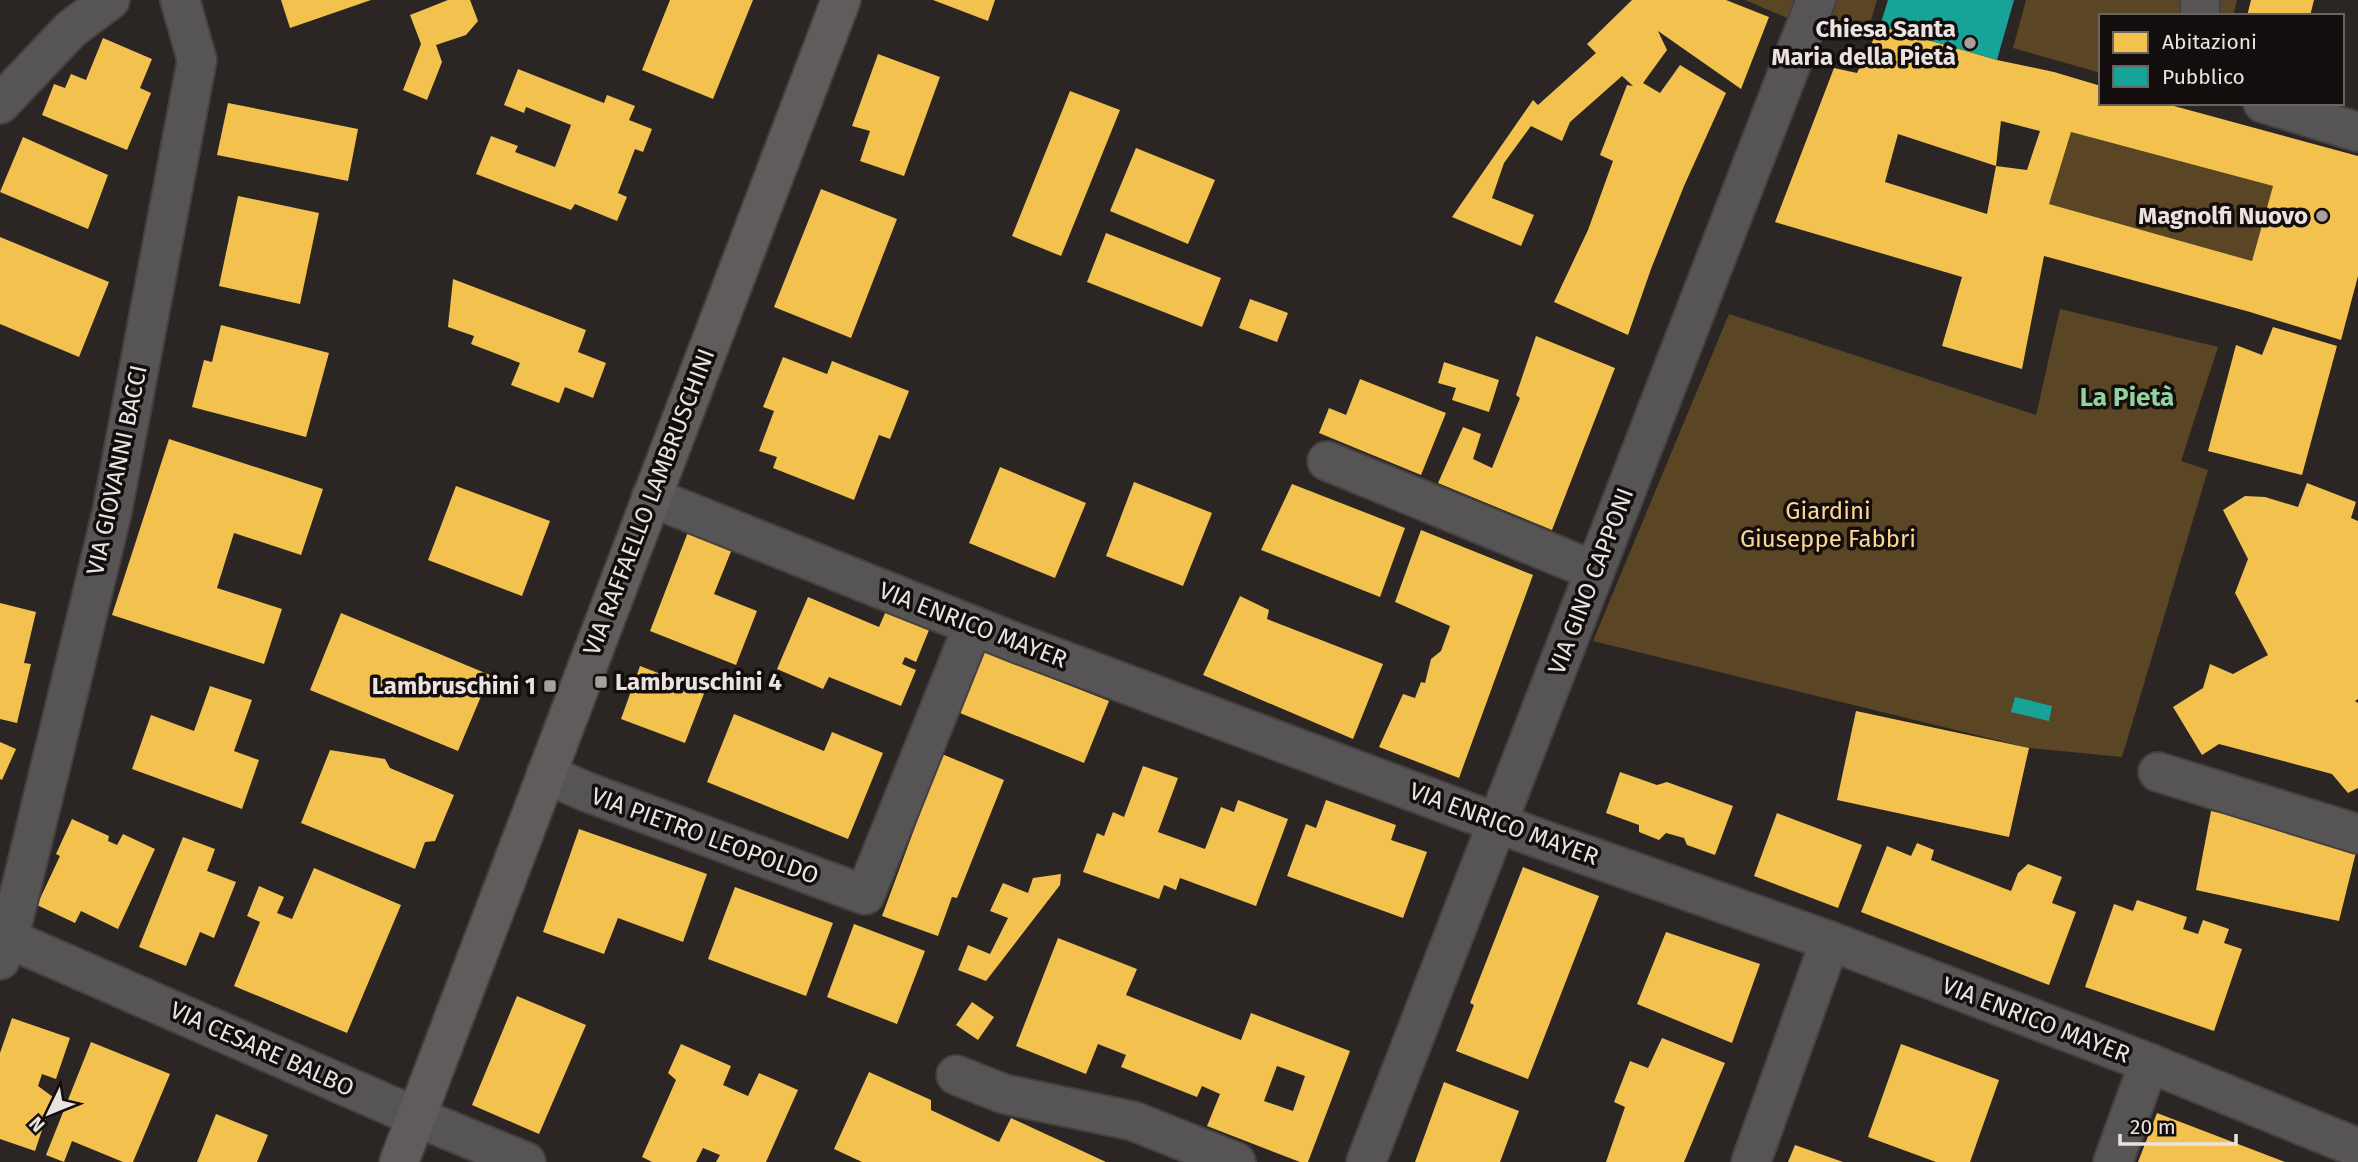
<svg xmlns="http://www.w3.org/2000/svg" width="2358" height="1162" viewBox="0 0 2358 1162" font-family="'Fira Sans',sans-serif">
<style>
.green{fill:#5a4624}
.homes{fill:#f2c14e;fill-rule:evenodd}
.public{fill:#17a398}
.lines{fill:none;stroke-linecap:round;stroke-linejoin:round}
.minor-casing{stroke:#45403f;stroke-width:42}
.major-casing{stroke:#45403f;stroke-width:42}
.minor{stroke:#565454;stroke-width:38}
.major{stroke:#5f5c5b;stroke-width:38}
.poi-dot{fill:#a7a09f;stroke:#130e0d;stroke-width:2.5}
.labels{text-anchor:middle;stroke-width:7;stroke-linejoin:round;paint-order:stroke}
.poi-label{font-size:24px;font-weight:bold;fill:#eae3e1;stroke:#130e0d;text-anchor:end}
.street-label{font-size:24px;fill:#eae3e1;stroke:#130e0d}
.park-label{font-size:24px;fill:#fed792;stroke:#130e0d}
.neighbourhood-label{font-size:26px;font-weight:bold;fill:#91d39f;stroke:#130e0d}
</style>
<rect width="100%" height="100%" fill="#2b2524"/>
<g class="green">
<path d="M1745 0H1877L1867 34 1806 26Z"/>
<path d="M2026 0H2237L2233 16H2101V73L2013 48Z"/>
<path d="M2071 132 2273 186 2252 261 2049 204Z"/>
<path d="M2060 309 2218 347 2181 461 2208 470 2122 757 2029 748 1593 641 1729 314 2036 415Z"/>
</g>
<g class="homes">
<path d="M281 0H371L290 28Z"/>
<path d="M448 0H470L478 21 466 35 436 45 442 62 427 100 403 90 421 44 410 15Z"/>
<path d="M670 0H753L713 99 642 70Z"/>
<path d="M933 0H995L988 21Z"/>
<path d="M1632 0H1726L1769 17 1741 89 1658 31 1667 50 1643 83 1660 93 1680 65 1726 93 1684 186 1651 269 1628 335 1554 302 1588 230 1613 161 1600 155 1627 85 1633 86 1622 76 1570 122 1562 141 1531 126 1504 163 1492 198 1534 215 1521 246 1452 217 1533 100 1538 105 1596 53 1587 44Z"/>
<path d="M2251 0H2314L2310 16H2247Z"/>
<path d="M1880 26 1997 60 2054 72 2101 86V103H2163L2358 156V276L2341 340 2250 312 2044 256 2022 369 1942 346 1962 277 1775 222 1834 68 1857 73ZM2001 121 2040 131 2027 170 1996 166 1987 214 1885 182 1898 134 1996 166ZM2071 132 2273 186 2252 261 2049 204Z"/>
<path d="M103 38 152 59 140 88 151 93 127 150 42 115 54 84 65 88 71 74 86 80Z"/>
<path d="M878 54 940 77 904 176 860 161 870 131 852 126Z"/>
<path d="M518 69 604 103 607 95 635 106 629 120 652 129 643 152 635 149 618 193 627 197 617 221 575 204 571 210 476 174 491 136 518 146 515 152 555 167 571 125 526 107 524 113 504 105Z"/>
<path d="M1070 91 1120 110 1061 256 1012 236Z"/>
<path d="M228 103 358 129 348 181 217 155Z"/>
<path d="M23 137 108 175 88 229 0 192Z"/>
<path d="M1136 148 1215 180 1188 244 1110 211Z"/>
<path d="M821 189 897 219 851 338 774 307Z"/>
<path d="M238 196 319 213 300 304 219 286Z"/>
<path d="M1106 233 1221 278 1202 327 1087 282Z"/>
<path d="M0 237 109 282 79 357 0 324Z"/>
<path d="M453 279 586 330 578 352 606 363 593 398 565 387 559 403 511 385 520 363 471 344 474 336 448 327Z"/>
<path d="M1250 299 1288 313 1277 342 1239 328Z"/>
<path d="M221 325 329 353 306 437 192 407 204 360 212 362Z"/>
<path d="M2273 327 2337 346 2302 475 2208 451 2236 345 2262 355Z"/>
<path d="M1536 336 1615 368 1552 530 1438 483 1463 427 1481 434 1473 459 1492 468 1520 398 1516 395Z"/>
<path d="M783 357 827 374 832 361 909 391 890 439 879 435 854 500 773 468 777 457 759 451 774 411 763 407Z"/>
<path d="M1444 362 1499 380 1489 412 1452 400 1456 388 1438 383Z"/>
<path d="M1360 379 1446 413 1421 475 1319 433 1329 408 1346 415Z"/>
<path d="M169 439 323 489 301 555 234 533 217 588 282 609 264 664 112 615Z"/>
<path d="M1000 467 1086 503 1055 578 969 543Z"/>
<path d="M1134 482 1212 513 1183 586 1106 556Z"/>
<path d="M2307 483 2356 502 2351 518 2358 521V699L2355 701 2358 703V788L2348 793 2332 774 2219 744 2202 755 2173 707 2203 688 2210 664 2233 674 2268 655 2235 593 2248 559 2223 510 2245 496 2265 497 2298 507Z"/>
<path d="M1292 484 1405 528 1380 597 1261 550Z"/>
<path d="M456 486 550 521 522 596 428 560Z"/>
<path d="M1421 530 1533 575 1459 778 1379 747 1403 694 1415 698 1421 682 1425 683 1431 659 1441 651 1450 626 1395 602Z"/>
<path d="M688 532 732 549 714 594 757 611 736 665 650 631Z"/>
<path d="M1240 596 1269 610 1267 619 1383 664 1353 739 1203 675Z"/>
<path d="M808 597 879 627 886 611 929 630 916 662 905 657 902 664 916 670 901 706 829 677 823 689 777 669Z"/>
<path d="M0 603 36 612 24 663 31 664 17 723 0 719Z"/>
<path d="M341 613 490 675 458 751 310 690Z"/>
<path d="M982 651 1109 701 1084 763 960 713Z"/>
<path d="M640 666 705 691 685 743 621 719Z"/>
<path d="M210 686 252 700 234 751 259 760 242 809 132 769 151 715 194 731Z"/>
<path d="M1856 711 2029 748 2009 837 1837 800Z"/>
<path d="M734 714 824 751 832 732 883 753 848 839 707 782Z"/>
<path d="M0 742 16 749 2 780 0 779Z"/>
<path d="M330 750 385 759 390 768 454 795 435 841 425 842 415 869 301 823Z"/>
<path d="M942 754 1004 780 957 898 952 897 938 936 882 916Z"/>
<path d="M1143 766 1178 778 1158 832 1205 849 1221 807 1234 812 1238 800 1288 819 1256 906 1180 878 1176 890 1164 885 1159 899 1083 872 1097 833 1104 836 1113 812 1124 817Z"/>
<path d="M1620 772 1657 785 1667 782 1733 806 1715 855 1687 845 1684 838 1666 833 1659 840 1639 832V825L1606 813Z"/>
<path d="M1326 800 1396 825 1391 840 1427 852 1403 918 1287 876 1306 824 1316 828Z"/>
<path d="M2211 811 2358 844 2339 921 2196 890Z"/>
<path d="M1777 813 1862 845 1838 908 1754 876Z"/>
<path d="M72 819 109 836 108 841 117 845 123 834 155 849 118 929 81 911 75 923 37 905 60 856 56 854Z"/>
<path d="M579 829 707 874 683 942 618 918 604 954 543 932Z"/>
<path d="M183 837 215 849 207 871 236 882 214 938 200 932 186 966 139 947Z"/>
<path d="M1917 843 1934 850 1931 860 2011 891 2018 873 2028 864 2062 877 2052 903 2076 912 2049 985 1861 912 1887 846 1911 856Z"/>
<path d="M1523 867 1599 896 1528 1079 1456 1051 1474 1005 1470 1003Z"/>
<path d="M314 868 401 905 347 1033 234 986 260 922 247 916 259 886 284 897 277 913 292 919Z"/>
<path d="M1061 874 1060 885 986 981 958 970 968 945 990 954 1008 918 990 911 1003 883 1028 893 1033 878Z"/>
<path d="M735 887 833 923 806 996 708 959Z"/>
<path d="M2137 900 2187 917 2183 929 2198 934 2203 920 2229 929 2224 943 2242 949 2214 1031 2085 987 2114 904 2133 911Z"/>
<path d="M854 924 925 951 897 1024 827 997Z"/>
<path d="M1666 932 1760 964 1732 1043 1637 1004Z"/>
<path d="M1058 938 1137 969 1126 995 1241 1040 1251 1013 1350 1051 1308 1162H1300L1207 1126 1220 1094 1202 1086 1197 1097 1121 1067 1126 1055 1098 1044 1086 1074 1016 1046ZM1277 1066 1305 1076 1293 1111 1264 1101Z"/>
<path d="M517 996 586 1025 539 1134 472 1105Z"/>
<path d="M972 1002 994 1017 978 1040 956 1025Z"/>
<path d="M12 1018 70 1038 56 1079 42 1074 38 1086 53 1097 35 1151 0 1139V1053Z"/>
<path d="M1662 1038 1725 1063 1684 1162H1606L1625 1107 1614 1102 1630 1061 1648 1068Z"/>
<path d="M91 1042 170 1074 133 1162H123L72 1141 64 1162 46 1155Z"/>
<path d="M681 1044 731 1066 723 1085 748 1096 759 1073 798 1090 766 1162H716L720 1155 703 1148 696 1162H652L642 1157 676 1080 668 1073Z"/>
<path d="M1901 1044 1999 1080 1970 1162H1936L1868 1137Z"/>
<path d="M869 1072 931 1100V1110L999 1142 1011 1118 1106 1162H862L834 1149Z"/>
<path d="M1444 1082 1519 1111 1500 1162H1415Z"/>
<path d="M2157 1113 2285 1162H2138Z"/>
<path d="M216 1114 268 1135 257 1162H197Z"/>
<path d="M1795 1145 1843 1162H1788Z"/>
</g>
<g class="public">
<path d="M1888 0H2014L1997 60 1880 26Z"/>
<path d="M2015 697 2052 706 2049 721 2011 712Z"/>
</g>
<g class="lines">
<g class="minor-casing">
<g id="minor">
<path d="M2200 16V0"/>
<path d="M2263 103 2358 132"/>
<path d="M0 104 71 29 110 0"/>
<path d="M1327 461 1595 571"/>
<path d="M651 497 1019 644 1532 836 1830 941 2149 1063 2358 1148"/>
<path d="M2158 772 2358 834"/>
<path d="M546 774 587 792 865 895 973 626"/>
<path d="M0 935 414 1116 526 1162"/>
<path d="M0 960 9 938 112 512 197 60 180 0"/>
<path d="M956 1075 1004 1094 1133 1121 1236 1162"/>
<path d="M1366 1162 1816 0"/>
<path d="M1751 1162 1830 941"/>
<path d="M2113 1162 2149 1063"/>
</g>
</g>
<g class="major-casing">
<path id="major" d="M399 1162 841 0"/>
</g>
<use href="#minor" class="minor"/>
<use href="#major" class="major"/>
</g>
<g class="poi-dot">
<circle cx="1970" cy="43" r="7"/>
<circle cx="2322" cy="216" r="7"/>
<rect x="594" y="675" width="14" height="14" rx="3.5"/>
<rect x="543" y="679" width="14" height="14" rx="3.5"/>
</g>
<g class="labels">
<g class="poi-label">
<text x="1956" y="37">Chiesa Santa<tspan x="1956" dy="28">Maria della Pietà</tspan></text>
<text x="2308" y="224">Magnolfi Nuovo</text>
<text x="615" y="690" text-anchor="start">Lambruschini 4</text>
<text x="536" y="694">Lambruschini 1</text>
</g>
<g class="street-label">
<text transform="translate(117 470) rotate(-78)" y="8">VIA GIOVANNI BACCI</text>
<text transform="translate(649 502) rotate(-69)" y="8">VIA RAFFAELLO LAMBRUSCHINI</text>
<text transform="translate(1591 581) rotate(-69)" y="8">VIA GINO CAPPONI</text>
<text transform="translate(973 625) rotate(21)" y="8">VIA ENRICO MAYER</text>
<text transform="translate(1504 824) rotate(20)" y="8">VIA ENRICO MAYER</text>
<text transform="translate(705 836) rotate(20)" y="8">VIA PIETRO LEOPOLDO</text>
<text transform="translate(2036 1020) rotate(21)" y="8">VIA ENRICO MAYER</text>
<text transform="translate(262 1049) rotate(24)" y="8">VIA CESARE BALBO</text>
</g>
<g class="park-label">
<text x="1828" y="519">Giardini<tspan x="1828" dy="28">Giuseppe Fabbri</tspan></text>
</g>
<g class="neighbourhood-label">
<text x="2127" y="406">La Pietà</text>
</g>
</g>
<rect x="2099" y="14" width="245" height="91" fill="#130e0d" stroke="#696362" stroke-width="2"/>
<rect x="2113" y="32" width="35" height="21" fill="#f2c14e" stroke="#696362" stroke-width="2"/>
<text x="2162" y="49" font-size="21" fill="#eae3e1">Abitazioni</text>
<rect x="2113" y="66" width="35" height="21" fill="#17a398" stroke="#696362" stroke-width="2"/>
<text x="2162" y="84" font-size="21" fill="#eae3e1">Pubblico</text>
<g transform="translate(49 1113) rotate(227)" stroke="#130e0d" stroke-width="5" paint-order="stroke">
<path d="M0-5L12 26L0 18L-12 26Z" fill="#eae3e1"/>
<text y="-10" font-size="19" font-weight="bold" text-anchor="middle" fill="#eae3e1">N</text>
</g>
<path d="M2120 1134v10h116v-10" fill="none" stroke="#eae3e1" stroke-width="3.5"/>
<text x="2130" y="1134" font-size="21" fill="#eae3e1" stroke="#130e0d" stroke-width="5" paint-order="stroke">20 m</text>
</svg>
